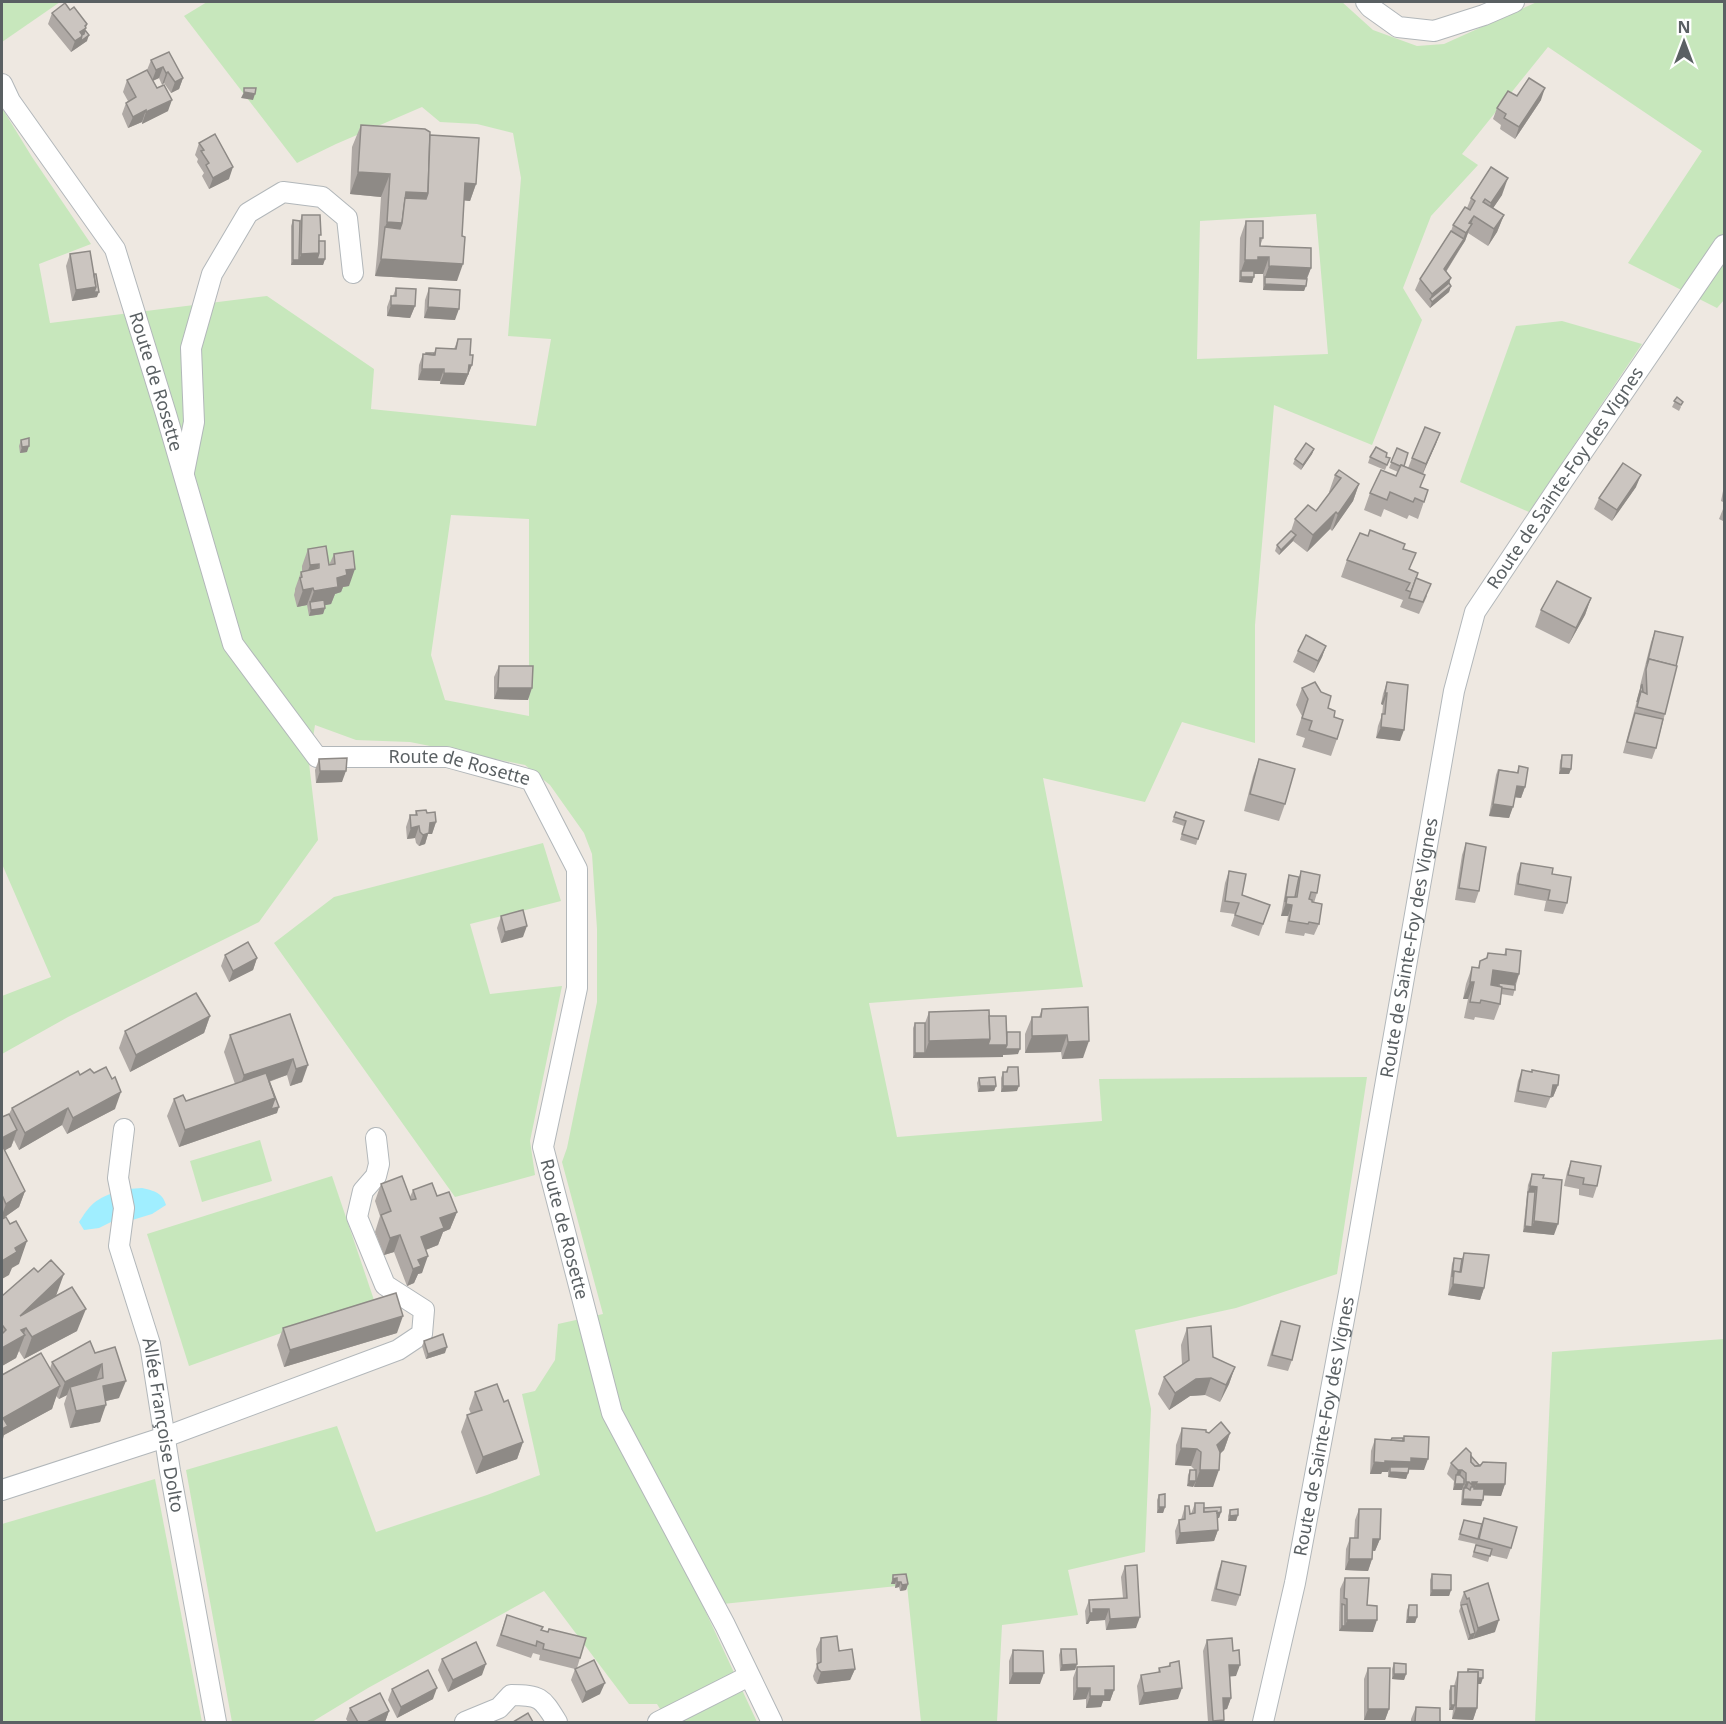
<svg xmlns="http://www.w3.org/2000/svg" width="1726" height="1724" viewBox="0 0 1726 1724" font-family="'Noto Sans',sans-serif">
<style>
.green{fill:#c7e7bc;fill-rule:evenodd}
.water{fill:#a0eeff}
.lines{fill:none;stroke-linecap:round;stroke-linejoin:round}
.minor-casing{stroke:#b2b7ba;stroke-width:22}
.minor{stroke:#fff;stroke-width:20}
.wall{fill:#afa9a5}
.shaded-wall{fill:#8e8a86}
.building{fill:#cbc5c0;stroke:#8e8a86;stroke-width:1.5}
.labels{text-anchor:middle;stroke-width:5;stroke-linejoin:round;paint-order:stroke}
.street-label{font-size:18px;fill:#5a6063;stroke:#fff}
</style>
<rect width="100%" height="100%" fill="#eee8e1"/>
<g class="green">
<path d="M2 2H60L2 42Z"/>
<path d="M207 2H1342L1373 30 1417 46 1444 44 1537 2H1724V300L1717 308 1628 263 1702 151 1548 47 1462 154 1478 165 1431 216 1403 288 1422 320 1372 445 1274 405 1255 625V743L1182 722 1145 802 1043 778 1083 987 869 1003 897 1137 1102 1121 1099 1079 1367 1077 1337 1274 1236 1308 1135 1330 1151 1409 1145 1552 1068 1570 1078 1615 1002 1625 997 1722H921L907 1585 703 1606 757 1722H668L657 1704H629L544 1591 368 1688 312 1722H232L186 1470 337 1426 376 1532 487 1495 540 1475 522 1394 535 1391 555 1360 558 1324 603 1314 562 1162 567 1148 597 1002V929L592 854 584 833 550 785 525 765 410 742 356 740 315 725 309 763 318 840 259 922 68 1017 2 1054V996L51 977 2 864V108L32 157 91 244 39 264 50 323 267 296 374 369 371 409 536 426 551 339 508 336 521 178 513 133 477 124 440 122 422 107 336 144 297 163 184 16ZM1316 214 1328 354 1197 359 1200 221ZM451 515 529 519V716L445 700 431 655Z"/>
<path d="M1562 321 1642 344 1529 512 1460 482 1516 326Z"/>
<path d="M543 843 561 901 470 924 490 994 562 986 530 1141 535 1175 455 1197 274 943 334 897Z"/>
<path d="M260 1140 272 1181 202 1202 190 1161Z"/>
<path d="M332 1176 374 1300 189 1366 147 1234Z"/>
<path d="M1724 1339V1722H1535L1552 1352Z"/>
<path d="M155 1479 202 1722H2V1524Z"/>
</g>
<g class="water">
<path d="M142 1188C154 1191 162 1192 166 1205L152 1214 129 1221 128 1189Z"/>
<path d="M113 1193 115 1220 99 1228 84 1230 79 1222C90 1205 94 1200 113 1193Z"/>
</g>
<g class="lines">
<g class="minor-casing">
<g id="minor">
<path d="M1366 2 1370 7 1398 27 1434 31 1484 15 1514 2"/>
<path id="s1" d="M2 84 10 101 115 249 166 414 233 644 317 757H447L531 780 577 869V988L543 1147 612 1413 725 1625 772 1722"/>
<path d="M184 472 194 422 191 348 212 274 248 213 283 192 322 197 347 218 353 273"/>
<path id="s2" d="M124 1129 118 1178 124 1208 119 1246 150 1344 170 1471 216 1722"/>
<path d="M2 1490 165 1437 398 1350 422 1334 424 1310 385 1285 357 1217 363 1191 376 1176 379 1164 376 1138"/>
<path d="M465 1722 499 1708 511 1695C541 1695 542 1698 557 1722"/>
<path d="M658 1722 749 1676"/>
<path id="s3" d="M1263 1722 1295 1583 1350 1287 1454 691 1475 612 1564 479 1724 245"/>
</g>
</g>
<use href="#minor" class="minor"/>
</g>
<g class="wall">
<path d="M70 10 87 24 85 30 87 41 71 52 48 24 52 13Z"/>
<path d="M151 60 183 78 179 89 171 93 164 83 162 85 159 78 153 81 168 111 142 124V122L128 128 122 114 126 103 128 101 123 92 127 80 147 70Z"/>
<path d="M1517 96 1541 100 1515 139 1500 129 1501 125 1493 119 1497 108Z"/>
<path d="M361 125 430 135 476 184 470 201 464 200 457 281 375 276 378 244 381 197 350 194 352 147Z"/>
<path d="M199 143 229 179 209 189 202 176 204 173 197 162 198 159 195 155Z"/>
<path d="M1502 195 1493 208 1504 215 1497 232 1488 246 1468 233 1465 241 1446 272 1451 278 1449 283 1451 286 1449 292 1430 308 1415 290 1420 279 1451 231 1453 225 1467 208 1471 198Z"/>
<path d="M302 215 319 241 325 259 323 265H291V226L293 220 300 221Z"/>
<path d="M1246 221 1263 238 1260 246 1311 268 1307 279 1304 291 1263 290V274H1254L1252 283 1239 282 1240 238Z"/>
<path d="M70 254 94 274 97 297 72 301 66 266Z"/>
<path d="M396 288 415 306 410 318 387 316V307L391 296H393Z"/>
<path d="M429 288 455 320 424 318 425 300Z"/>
<path d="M458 339 470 355 472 365 464 385 440 384V381L418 380 419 365 423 354 434 353 436 348 454 349Z"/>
<path d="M1677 397 1681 407 1679 411 1672 407Z"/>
<path d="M1440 433 1423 474 1420 487 1428 490 1418 519 1409 515 1407 519 1384 509 1381 517 1364 510 1370 493 1396 476 1398 472 1389 468 1397 448 1404 466 1408 468 1412 458Z"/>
<path d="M21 440 27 452 20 453 19 446Z"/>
<path d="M1314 449 1312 454 1301 470 1293 464 1295 459Z"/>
<path d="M1370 457H1386L1390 458 1385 470 1368 463Z"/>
<path d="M1725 463V503L1721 501 1723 491V467Z"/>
<path d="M1335 475 1359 484 1353 501 1332 531 1330 529 1307 552 1293 541 1279 555 1275 551 1277 545 1291 531 1295 519 1316 511 1330 492H1329Z"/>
<path d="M1636 487 1612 521 1594 509 1599 498Z"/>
<path d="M1725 504V522L1719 519Z"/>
<path d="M308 549 329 565 334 554 349 586 343 587 341 592 335 594 331 604 325 605V608L323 614 309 616 307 605 297 607 294 595 295 591V589L301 572 302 571V566Z"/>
<path d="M1403 549 1410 569 1427 596 1419 614 1400 607 1403 600 1341 577 1347 560Z"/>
<path d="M1591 598 1585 615 1569 644 1535 627 1541 610Z"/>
<path d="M1655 631 1665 714 1656 748 1652 759 1623 753 1640 689V686L1651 642Z"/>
<path d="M1326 646 1322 657 1314 673 1293 662 1298 651Z"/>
<path d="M499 666 528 700 494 699V677Z"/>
<path d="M1387 682 1400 741 1376 738 1378 726 1382 715 1383 705 1381 704 1383 694Z"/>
<path d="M1302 688 1328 708 1334 717 1337 739 1331 756 1302 747 1305 738 1296 735 1302 716 1296 705Z"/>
<path d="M1562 755 1571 769 1569 774H1559L1560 761Z"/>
<path d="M319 759 342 782 316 783 315 770Z"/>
<path d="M1259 759 1285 804 1279 821 1244 811 1253 776Z"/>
<path d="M1519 766 1525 787 1521 798 1515 797 1509 818 1489 816 1496 775 1498 769 1517 772Z"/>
<path d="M416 811 427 813 436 822 432 834H428L425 844 419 846 416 843 415 838 407 839 406 827 410 815H415Z"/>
<path d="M1176 812 1204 821 1196 845 1180 840 1184 826 1172 822Z"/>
<path d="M1466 843 1479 891 1475 903 1455 900 1462 855Z"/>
<path d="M1521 863 1552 874 1567 903 1563 914 1544 911 1546 901 1514 895 1517 874Z"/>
<path d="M1229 871 1242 895 1270 905 1259 936 1231 926 1235 914 1220 912 1225 883Z"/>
<path d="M1301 871 1317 893 1314 903 1319 924 1314 935 1305 933 1304 936 1285 933 1288 916H1281L1287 881 1289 875 1299 877Z"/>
<path d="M501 916 523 937 501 943 497 928Z"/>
<path d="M1506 949 1519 974 1513 996 1501 994 1500 1004 1494 1020 1475 1017 1474 1020 1464 1018 1468 999H1463L1466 984 1472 967 1478 968 1480 961 1486 959 1488 953 1504 955Z"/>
<path d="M225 955 257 958 253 970 229 982 221 966Z"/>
<path d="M1088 1007 1083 1058 1062 1059 1061 1052 1025 1053V1034L1032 1017H1039L1042 1009Z"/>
<path d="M929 1012 989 1016 1007 1032 1018 1054 1003 1055V1057L913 1058V1028L915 1023H925Z"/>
<path d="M290 1014 302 1082 290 1086 287 1075 269 1082 277 1113 179 1147 167 1116 174 1099 186 1101 235 1084 224 1052 230 1035Z"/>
<path d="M210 1016 204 1033 130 1072 119 1048 125 1031Z"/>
<path d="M1008 1067 1017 1091 1001 1092V1078L1003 1072H1006Z"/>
<path d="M1522 1070 1558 1085 1553 1097 1551 1096 1546 1108 1514 1102 1518 1081Z"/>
<path d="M94 1073 115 1109 67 1134 62 1125 19 1150 14 1140 11 1147 4 1150 25 1191 19 1207 2 1219V1117L9 1114 12 1108 80 1075Z"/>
<path d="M979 1078 996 1086 994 1091 978 1092 977 1083Z"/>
<path d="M1571 1161 1597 1186 1593 1198 1579 1195V1189L1564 1186 1567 1172Z"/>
<path d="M1532 1174 1543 1178 1554 1235 1523 1232 1528 1185Z"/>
<path d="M381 1184 410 1197 413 1190 437 1196 457 1212 450 1229 443 1232 438 1245 426 1250 422 1273 418 1274 414 1283 407 1286 394 1252 384 1255 375 1232 380 1216 375 1201Z"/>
<path d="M1464 1253 1484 1288 1480 1300 1448 1295 1452 1264 1454 1258 1462 1259Z"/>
<path d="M2 1296 55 1297 77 1331 24 1359 19 1351 16 1358 2 1366Z"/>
<path d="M1281 1321 1292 1360 1288 1371 1267 1366 1277 1332Z"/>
<path d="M283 1328 397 1333 284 1367 277 1345Z"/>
<path d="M1187 1328 1213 1357 1235 1367 1229 1384 1220 1402 1205 1395 1190 1396 1169 1410 1158 1394 1164 1377 1182 1365 1181 1345Z"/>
<path d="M424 1341 445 1353 426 1359 422 1346Z"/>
<path d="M95 1353 119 1398 106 1401 100 1422 70 1428 64 1404 67 1395 59 1399 56 1396 52 1409 4 1435 2 1375 50 1369 52 1362Z"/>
<path d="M475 1392 504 1402 523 1442 517 1459 476 1474 461 1432 467 1415 471 1414 469 1409Z"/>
<path d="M1182 1428 1206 1432 1230 1433 1224 1450 1220 1454 1213 1487 1187 1486 1188 1475 1190 1470H1194V1469L1191 1466 1175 1465 1176 1445Z"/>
<path d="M1404 1436 1424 1470H1409L1406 1479 1388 1477V1472H1382L1381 1474H1370L1371 1451 1375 1439 1391 1440 1392 1438 1403 1440Z"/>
<path d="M1471 1456 1479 1465 1505 1484 1501 1496 1483 1495 1481 1506 1461 1505 1462 1490H1453L1454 1481 1447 1474 1451 1463Z"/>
<path d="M1159 1495 1165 1507 1163 1513H1157V1500Z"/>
<path d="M1195 1503 1204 1508 1221 1512 1219 1518H1217L1218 1530 1214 1541 1176 1544 1175 1531 1179 1520H1181L1185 1506 1190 1514H1191Z"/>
<path d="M1359 1509 1380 1539 1375 1551H1372V1559L1368 1571 1345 1570 1346 1549 1350 1538H1354L1355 1520Z"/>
<path d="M1230 1510 1238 1515 1236 1521H1228V1516Z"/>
<path d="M1484 1518 1511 1548 1507 1559 1490 1555 1488 1562 1472 1557 1476 1544 1458 1540 1464 1520 1481 1524Z"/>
<path d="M1222 1561 1240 1595 1236 1606 1211 1601 1218 1572Z"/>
<path d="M1125 1566 1136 1628 1106 1630 1105 1620 1090 1621 1088 1624H1086L1085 1611 1089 1600 1123 1598 1121 1577Z"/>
<path d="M1432 1574 1451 1590 1449 1596H1430V1580Z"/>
<path d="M893 1575 908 1584 906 1590 900 1591 899 1587 895 1588V1584H891Z"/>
<path d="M1345 1578 1367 1605 1373 1632 1339 1631 1340 1589Z"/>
<path d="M1464 1592 1495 1632 1468 1640 1459 1611 1461 1606 1460 1603Z"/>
<path d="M1409 1605 1417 1617 1415 1623H1406L1407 1610Z"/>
<path d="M507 1615 541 1630 580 1658 577 1668 600 1694 582 1703 571 1680 575 1669 539 1660 540 1655 533 1653 531 1658 496 1646Z"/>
<path d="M821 1638 839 1651 855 1669 850 1680 817 1684 814 1680 813 1676 817 1665 816 1649Z"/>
<path d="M1207 1640 1236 1676H1230L1231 1698 1227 1709 1224 1710V1722H1208L1203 1651Z"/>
<path d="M1061 1649 1077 1664 1075 1670 1060 1671 1059 1655Z"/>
<path d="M1013 1650 1040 1684H1009V1661Z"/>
<path d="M442 1659 482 1675 448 1692 438 1670Z"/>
<path d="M1170 1663 1178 1699 1139 1705 1137 1686 1141 1675 1158 1673 1159 1668 1168 1667Z"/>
<path d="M1394 1663 1406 1674 1404 1680 1392 1679V1669Z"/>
<path d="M1077 1667 1114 1690 1110 1701H1103L1101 1707 1086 1708V1699L1073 1700V1678Z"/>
<path d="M1368 1668 1389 1709 1385 1720H1364V1679Z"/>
<path d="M1468 1669 1481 1684H1478L1477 1708 1473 1720 1452 1719 1453 1710H1449V1691L1451 1686H1454L1458 1672H1467Z"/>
<path d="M392 1689 433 1699 397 1718 388 1700Z"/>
<path d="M1416 1707 1440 1719 1441 1722H1411V1719Z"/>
<path d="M350 1708 389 1711 385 1722H348L346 1719Z"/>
</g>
<g class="shaded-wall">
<path d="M87 24 82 39 89 35 87 41 71 52 75 41Z"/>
<path d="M163 67 159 78 152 81 156 70Z"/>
<path d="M168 72 164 83 162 85 166 73Z"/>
<path d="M183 78 179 89 171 93 175 82Z"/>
<path d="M1545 88 1541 100 1515 139 1519 127Z"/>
<path d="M244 92 255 94 253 100 241 98Z"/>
<path d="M172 100 168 111 142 124 146 112Z"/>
<path d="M146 110 142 122 128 128 133 117Z"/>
<path d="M233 167 229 179 209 189 213 178Z"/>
<path d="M358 172 390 174 381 197 350 194Z"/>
<path d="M1508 178 1502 195 1485 220 1491 203Z"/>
<path d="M465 183 476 184 470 201 459 200Z"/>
<path d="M406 192 428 193 420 215H402Z"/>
<path d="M1504 215 1497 232 1488 246 1494 229Z"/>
<path d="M1474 216 1465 241 1459 250 1469 223Z"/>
<path d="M387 222 402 223 394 246 385 227Z"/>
<path d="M1464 239 1459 250 1440 281 1444 269Z"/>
<path d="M319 253 325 259 323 265H291L293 260H299L301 254Z"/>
<path d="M1256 257H1269L1263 274H1253L1254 277 1252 283 1239 282 1241 277V271L1245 260Z"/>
<path d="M381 259 463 264 457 281 375 276Z"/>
<path d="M1269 266 1311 268 1304 285 1265 277 1263 283Z"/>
<path d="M1451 278 1447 289 1430 299 1432 294Z"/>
<path d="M1265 284 1306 286 1304 291 1263 290Z"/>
<path d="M1451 286 1449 292 1430 308 1432 302Z"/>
<path d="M96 287 99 292 97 297 72 301 76 290Z"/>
<path d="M391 305 415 306 410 318 387 316Z"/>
<path d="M428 307 459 309 455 320 424 318Z"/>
<path d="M469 365H472L464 385 440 384 444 373Z"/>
<path d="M422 369H444L440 381 418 380Z"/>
<path d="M1440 433 1436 444 1422 475 1426 464Z"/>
<path d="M29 446 27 452 20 453 22 447Z"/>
<path d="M1314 449 1312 454 1301 470 1303 465Z"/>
<path d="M1641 475 1636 487 1612 521 1617 510Z"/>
<path d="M1359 484 1353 501 1332 531 1338 514Z"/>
<path d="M1336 512 1330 529 1307 552 1313 535Z"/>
<path d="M1296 535 1293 541 1279 555 1281 550Z"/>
<path d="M319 564 313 580 304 582 310 565Z"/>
<path d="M355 569 349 586 343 587 341 592 335 594 331 604 311 608 310 602 308 608 314 591 337 578 346 570Z"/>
<path d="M313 588 307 605 297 607 303 590Z"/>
<path d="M1591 598 1585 615 1569 644 1576 628Z"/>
<path d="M325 608 323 614 309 616 311 610Z"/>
<path d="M1326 646 1322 657 1314 673 1318 661Z"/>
<path d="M498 688H532L528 700 494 699Z"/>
<path d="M1385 693H1387L1383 705 1381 704Z"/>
<path d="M1381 727 1404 730 1400 741 1376 738Z"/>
<path d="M1561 768 1571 769 1569 774H1559Z"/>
<path d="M320 771H346L342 782 316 783Z"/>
<path d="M1517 786 1525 787 1521 798 1513 797Z"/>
<path d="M1493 804 1513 807 1509 818 1489 816Z"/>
<path d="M436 822 432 834H428L425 844 419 846 423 835 430 823Z"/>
<path d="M419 826 415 838 407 839 411 828Z"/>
<path d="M1286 903 1292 905 1288 916H1281Z"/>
<path d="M527 926 523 937 501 943 505 932Z"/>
<path d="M257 958 253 970 229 982 233 971Z"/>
<path d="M1493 970 1519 974 1513 990 1499 983 1497 989 1487 987Z"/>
<path d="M1470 982H1474L1468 999H1463Z"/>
<path d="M210 1016 204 1033 130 1072 136 1055Z"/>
<path d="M1067 1035 1061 1052 1025 1053 1032 1036Z"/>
<path d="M990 1039 1020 1049 1018 1054 1003 1055V1057L913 1058 915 1053H925L929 1041Z"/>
<path d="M1089 1041 1083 1058 1062 1059 1068 1042Z"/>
<path d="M293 1059 287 1075 238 1092 244 1075Z"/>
<path d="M308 1065 302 1082 290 1086 296 1069Z"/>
<path d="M1553 1085H1558L1553 1097 1549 1096Z"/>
<path d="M980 1086H996L994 1091 978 1092Z"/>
<path d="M1003 1086H1019L1017 1091 1001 1092Z"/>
<path d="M121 1092 115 1109 67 1134 73 1118Z"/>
<path d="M275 1098 279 1107 277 1113 179 1147 185 1130Z"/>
<path d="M68 1108 62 1125 19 1150 25 1133Z"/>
<path d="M17 1130 11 1147 2 1152V1138Z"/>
<path d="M1530 1186 1537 1187 1533 1198 1528 1192Z"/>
<path d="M25 1191 19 1207 2 1219V1215L6 1204Z"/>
<path d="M457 1212 450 1229 443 1232 438 1245 415 1254 421 1237 440 1218Z"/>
<path d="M1534 1221 1558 1224 1554 1235 1523 1232 1525 1226 1532 1227Z"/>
<path d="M400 1235 394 1252 384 1255 390 1238Z"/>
<path d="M27 1241 19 1264 12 1268 9 1275 2 1279V1261L15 1248Z"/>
<path d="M428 1256 422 1273 418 1274 414 1283 407 1286 413 1269 418 1260Z"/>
<path d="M64 1274 56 1296 20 1316Z"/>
<path d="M1453 1284 1484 1288 1480 1300 1448 1295Z"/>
<path d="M86 1309 77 1331 24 1359 32 1337Z"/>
<path d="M403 1316 397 1333 284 1367 290 1350Z"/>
<path d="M26 1328 23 1336 25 1335 16 1358 2 1366V1348L21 1330Z"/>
<path d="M447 1347 445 1353 426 1359 428 1354Z"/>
<path d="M102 1364 96 1381 70 1387 67 1395 59 1399 65 1382Z"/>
<path d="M1235 1367 1229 1384 1220 1402 1226 1385Z"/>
<path d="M1211 1378 1205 1395 1190 1396 1169 1410 1175 1393 1196 1379Z"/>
<path d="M126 1381 119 1398 97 1403 103 1386Z"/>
<path d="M60 1386 52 1409 4 1435 2 1443V1423L3 1418Z"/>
<path d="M106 1405 100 1422 70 1428 76 1411Z"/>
<path d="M1230 1433 1224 1450 1211 1462 1217 1445Z"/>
<path d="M523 1442 517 1459 476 1474 483 1457Z"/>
<path d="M1181 1448 1197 1449 1191 1466 1175 1465Z"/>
<path d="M1411 1458 1428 1459 1424 1470 1408 1469V1473L1406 1479 1388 1477 1390 1472V1467L1388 1472H1382L1381 1474H1370L1374 1462Z"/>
<path d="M1200 1470H1219L1213 1487H1194Z"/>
<path d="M1458 1470H1462L1458 1481 1456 1475Z"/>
<path d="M1189 1481H1196L1193 1487 1187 1486Z"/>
<path d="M1466 1482H1469L1465 1493 1464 1488 1462 1493Z"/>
<path d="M1472 1482H1477L1472 1493H1469L1472 1485Z"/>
<path d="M1455 1484H1464L1462 1490H1453Z"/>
<path d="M1476 1484H1505L1501 1496 1472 1495Z"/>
<path d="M1463 1499 1483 1500 1481 1506 1461 1505Z"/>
<path d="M1159 1507H1165L1163 1513H1157Z"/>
<path d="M1221 1512 1219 1518 1211 1519 1212 1513Z"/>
<path d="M1238 1515 1236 1521H1228L1230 1516Z"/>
<path d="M1218 1530 1214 1541 1176 1544 1180 1533Z"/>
<path d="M1373 1539H1380L1375 1551 1369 1550Z"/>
<path d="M1349 1559H1372L1368 1571 1345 1570Z"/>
<path d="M897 1578 895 1584H891L893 1579Z"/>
<path d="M897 1582H901L899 1587 895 1588Z"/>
<path d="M908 1584 906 1590 900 1591 902 1585Z"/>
<path d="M1432 1590H1451L1449 1596H1430Z"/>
<path d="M1093 1609H1109L1105 1620 1090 1621 1088 1624H1086L1090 1613Z"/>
<path d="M1140 1617 1136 1628 1106 1630 1110 1619Z"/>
<path d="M1408 1617H1417L1415 1623H1406Z"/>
<path d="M1347 1620H1377L1373 1632 1339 1631 1342 1626H1345Z"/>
<path d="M1499 1620 1495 1632 1473 1639 1478 1628Z"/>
<path d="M1475 1633 1473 1639 1468 1640 1470 1635Z"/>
<path d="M486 1664 482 1675 448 1692 453 1680Z"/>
<path d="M1077 1664 1075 1670 1060 1671 1062 1665Z"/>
<path d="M1229 1665H1240L1236 1676 1225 1677Z"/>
<path d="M855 1669 850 1680 817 1684 821 1672Z"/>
<path d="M1013 1673H1044L1040 1684H1009Z"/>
<path d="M1394 1674H1406L1404 1680 1392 1679Z"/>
<path d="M1469 1678H1483L1481 1684H1467Z"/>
<path d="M605 1683 600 1694 582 1703 586 1692Z"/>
<path d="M437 1688 433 1699 397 1718 401 1707Z"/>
<path d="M1077 1688H1090L1086 1699 1073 1700Z"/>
<path d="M1182 1688 1178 1699 1139 1705 1144 1693Z"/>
<path d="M1105 1690H1114L1110 1701H1103L1101 1707 1086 1708 1090 1696Z"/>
<path d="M1223 1698H1231L1227 1709 1219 1710Z"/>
<path d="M1451 1705H1455L1453 1710H1449Z"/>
<path d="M1456 1708H1477L1473 1720 1452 1719Z"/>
<path d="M1368 1709H1389L1385 1720H1364Z"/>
<path d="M389 1711 385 1722H367Z"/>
<path d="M1224 1720V1722H1213V1721Z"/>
</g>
<g class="building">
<path d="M65 3 70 10 74 7 87 24 85 26 86 28 80 32 83 36 75 41 52 13Z"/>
<path d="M85 30 89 35 81 41 82 35 84 34Z"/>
<path d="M169 52 183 78 175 82 168 72 166 73 163 67 156 70 151 60Z"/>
<path d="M147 70 157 88 164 85 172 100 146 112V110L133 117 126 103 136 97 127 80Z"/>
<path d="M1529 78 1545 88 1519 127 1504 118 1506 114 1497 108 1508 91 1517 96Z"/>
<path d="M244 88H256L255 94 244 92Z"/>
<path d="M361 125 425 129 430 132 428 193 406 192 402 223 387 222 390 174 358 172Z"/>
<path d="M215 134 233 167 213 178 206 165 209 163 201 151 204 150 199 143Z"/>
<path d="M430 135 479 138 476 184 465 183 462 236 465 237 463 264 381 259 385 227 400 229 402 223 405 198 426 199 428 193Z"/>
<path d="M1491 167 1508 178 1491 203 1485 199 1483 202 1504 215 1494 229 1474 216 1469 223 1472 224 1466 233 1453 225 1465 207 1470 210 1475 201 1471 198Z"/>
<path d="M302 215H320L321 235H319V253L301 254Z"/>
<path d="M293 220 300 221 299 260H293Z"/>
<path d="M1246 221H1263V238H1260V246L1311 248V268L1269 266V257H1258V260H1245Z"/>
<path d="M1451 231 1464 239 1444 269 1451 278 1432 294 1420 279Z"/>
<path d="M319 241H325V259H317L319 253Z"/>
<path d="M90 251 96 287 76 290 70 254Z"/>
<rect x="1241" y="271" width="13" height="6"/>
<path d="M94 274H96L99 292H94L96 287Z"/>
<path d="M1265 277 1307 279 1306 286 1265 284Z"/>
<path d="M1449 283 1451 286 1432 302 1430 299Z"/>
<path d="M396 288 416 289 415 306 391 305V296H396Z"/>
<path d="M429 288 460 290 459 309 428 307Z"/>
<path d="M458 339H471L470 355H473L472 365H469L468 374 444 373V369H422L423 354 435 355 436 348 456 349Z"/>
<path d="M426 353H434V355L426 354Z"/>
<path d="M1677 397 1683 402 1681 405 1674 401Z"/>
<path d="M1425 427 1440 433 1426 464 1412 458Z"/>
<path d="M29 438V446L22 447 21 440Z"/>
<path d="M1306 443 1314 449 1303 465 1295 459Z"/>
<path d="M1376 447 1387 453 1386 457 1390 458 1387 465 1370 457Z"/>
<path d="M1397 448 1408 453 1404 466 1401 465 1400 466 1391 462Z"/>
<path d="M1623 463 1641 475 1617 510 1599 498Z"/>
<path d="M1401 465 1425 475 1420 487 1428 490 1424 502 1415 498 1413 502 1390 492 1387 500 1370 493 1381 470 1396 476Z"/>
<path d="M1339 470 1359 484 1338 514 1336 512 1313 535 1295 519 1308 505 1316 511 1341 478 1335 475Z"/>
<path d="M1370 530 1405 544 1403 549 1416 553 1409 569 1418 573 1411 592 1406 590 1410 583 1347 560 1360 533 1368 536Z"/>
<path d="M1291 531 1296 535 1281 550 1277 545Z"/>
<path d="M326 546 329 565 335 564 334 554 353 551 355 569 346 570 347 575 337 578 338 587 314 591 313 588 303 590 300 578 302 577 301 572 319 568V564L310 565 308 549Z"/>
<path d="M1416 578 1431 584 1423 602 1409 598Z"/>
<path d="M1557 581 1591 598 1576 628 1541 610Z"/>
<path d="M324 600 325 608 311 610 310 602Z"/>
<path d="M1655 631 1683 637 1676 666 1649 659 1647 664Z"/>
<path d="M1306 635 1326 646 1318 661 1298 651Z"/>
<path d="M1649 659 1677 666 1665 714 1637 707 1641 691 1647 694 1646 669Z"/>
<path d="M499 666H533L532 688H498Z"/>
<path d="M1315 682 1321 692 1331 696 1328 708 1335 711 1334 717 1343 720 1337 739 1309 730 1312 721 1302 718 1308 699 1302 688Z"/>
<path d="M1387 682 1408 685 1404 730 1381 727 1382 714H1385L1387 693H1385Z"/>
<path d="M1642 684 1643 692 1641 691 1637 702Z"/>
<path d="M1635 713 1663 719 1656 748 1627 742Z"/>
<path d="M1562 755H1572L1571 769 1561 768Z"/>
<path d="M347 758 346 771H320L319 759Z"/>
<path d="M1259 759 1295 769 1285 804 1250 794Z"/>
<path d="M1519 766 1528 768 1525 787 1517 786 1513 807 1493 804 1499 770 1518 773Z"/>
<path d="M426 810 427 813 435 812 436 822 430 823 429 833 423 835 420 832 419 826 411 828 410 815H417L416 811Z"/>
<path d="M1176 812 1204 821 1198 839 1182 834 1186 821 1174 817Z"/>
<path d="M1466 843 1486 847 1479 891 1459 888Z"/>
<path d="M1521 863 1553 868 1552 874 1571 877 1567 903 1548 900 1550 890 1518 884Z"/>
<path d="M1229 871 1246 874 1242 895 1270 905 1263 924 1235 915 1239 903 1225 901Z"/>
<path d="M1301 871 1320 875 1317 893 1311 892 1309 899 1312 900V902L1322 904 1319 924 1309 922 1308 924 1289 921 1292 905 1286 904 1287 897H1297Z"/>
<path d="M1289 875 1299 877 1295 897H1287L1285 902Z"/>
<path d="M523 910 527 926 505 932 501 916Z"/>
<path d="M248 942 257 958 233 971 225 955Z"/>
<path d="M1506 949 1521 951 1519 974 1493 970 1491 985 1502 987 1500 1004 1481 1000 1480 1003 1470 1002 1474 982H1470L1472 967 1479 968 1480 961 1487 958 1488 953 1506 955Z"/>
<path d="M1499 983 1515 985V990L1502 988V987L1499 986Z"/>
<path d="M196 993 210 1016 136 1055 125 1031Z"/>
<path d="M1088 1007 1089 1041 1068 1042 1067 1035 1032 1036V1017H1041L1042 1009Z"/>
<path d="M989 1010 990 1039 929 1041V1012Z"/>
<path d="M290 1014 308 1065 296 1069 293 1059 244 1075 230 1035Z"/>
<path d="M989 1016H1006L1007 1045H988L990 1039Z"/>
<rect x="915" y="1023" width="10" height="30"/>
<path d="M1007 1032H1020V1049H1005L1007 1045Z"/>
<path d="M106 1067 112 1079 115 1077 121 1092 73 1118 68 1108 25 1133 12 1108 78 1071 80 1075 90 1069 94 1073Z"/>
<path d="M1008 1067H1018L1019 1086H1003V1072H1007Z"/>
<path d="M1522 1070 1532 1072V1070L1559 1075 1558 1085H1553L1551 1097 1518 1091Z"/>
<path d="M266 1073 275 1098 185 1130 174 1099 183 1095 186 1101Z"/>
<path d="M995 1077 996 1086H980L979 1078Z"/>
<path d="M269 1081 279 1107 271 1109 275 1098Z"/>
<path d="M9 1114 17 1130 2 1138V1117Z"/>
<path d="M2 1145 25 1191 6 1204 2 1195Z"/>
<path d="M1571 1161 1601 1166 1597 1186 1583 1184 1584 1178 1568 1175Z"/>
<path d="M1532 1174 1544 1175 1543 1178 1562 1180 1558 1224 1534 1221 1537 1187 1530 1186Z"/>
<path d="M402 1176 411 1200 416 1199 413 1190 432 1183 437 1196 449 1192 457 1212 440 1218 444 1228 421 1237 428 1256 418 1260 421 1266 413 1269 400 1235 390 1238 381 1215 391 1211 381 1184Z"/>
<path d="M1528 1192H1535L1532 1227 1525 1226Z"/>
<path d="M6 1217 10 1224 16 1221 27 1241 15 1248 17 1252 2 1261V1219Z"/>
<path d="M1464 1253 1489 1255 1484 1288 1453 1284 1454 1271 1461 1272Z"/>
<path d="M1454 1258 1462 1259 1460 1272 1454 1271 1452 1277Z"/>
<path d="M51 1260 64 1274 20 1316 72 1287 86 1309 32 1337 26 1328 21 1330 25 1335 2 1348V1334L6 1330 3 1326 2 1328V1296L34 1268 38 1272Z"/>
<path d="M396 1293 403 1316 290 1350 283 1328Z"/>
<path d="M1281 1321 1300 1326 1292 1360 1272 1355Z"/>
<path d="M1211 1326 1213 1357 1235 1367 1226 1385 1211 1378 1196 1379 1175 1393 1164 1377 1189 1360 1187 1328Z"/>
<path d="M443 1334 447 1347 428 1354 424 1341Z"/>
<path d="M90 1341 95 1353 115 1347 126 1381 103 1386 106 1405 76 1411 70 1387 103 1378 102 1364 65 1382 52 1362Z"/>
<path d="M41 1353 60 1386 3 1418 8 1426 2 1429V1375Z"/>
<path d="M497 1384 504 1402 508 1400 523 1442 483 1457 467 1415 482 1410 475 1392Z"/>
<path d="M1221 1422 1230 1433 1217 1445 1220 1452 1219 1470H1200L1201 1452 1197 1449 1181 1448 1182 1428 1206 1430V1432L1209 1433Z"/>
<path d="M1404 1436 1429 1437 1428 1459 1411 1458V1462L1385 1461V1463L1374 1462 1375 1439 1404 1441Z"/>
<path d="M1392 1438H1403V1441L1391 1440Z"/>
<path d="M1466 1448 1471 1453V1462L1475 1466H1480L1483 1462 1506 1463 1505 1484H1476L1477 1482H1472V1485L1469 1482H1466V1473L1462 1470H1458L1451 1463Z"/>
<path d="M1471 1456 1479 1465H1481L1475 1466 1471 1462Z"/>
<path d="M1390 1467H1409L1408 1473 1390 1472Z"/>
<path d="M1190 1470H1196V1481H1189Z"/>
<path d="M1456 1475H1460L1464 1479V1484H1455Z"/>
<path d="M1471 1487H1474V1489H1484L1483 1500 1463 1499 1464 1488H1467L1470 1490Z"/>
<path d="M1165 1494V1507H1159V1495Z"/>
<path d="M1195 1503H1204V1512L1217 1511 1218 1530 1180 1533 1179 1520 1185 1519V1506H1189L1190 1514 1195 1513Z"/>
<path d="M1221 1507V1512L1217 1513V1511L1204 1512V1508Z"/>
<path d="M1238 1509V1515L1230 1516V1510Z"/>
<path d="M1359 1509H1381L1380 1539H1373L1372 1559H1349L1350 1538H1358Z"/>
<path d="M1484 1518 1517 1527 1511 1548 1479 1539Z"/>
<path d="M1464 1520 1482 1524 1478 1539 1460 1534Z"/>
<path d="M1476 1545 1492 1549 1490 1556 1474 1552Z"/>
<path d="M1222 1561 1246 1566 1240 1595 1216 1589Z"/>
<path d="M1137 1565 1140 1617 1110 1619 1109 1609H1093V1613H1090L1089 1600 1127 1598 1125 1566Z"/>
<path d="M906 1574 908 1584 902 1585 901 1582H897V1578L893 1579V1575Z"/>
<path d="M1432 1574 1451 1575V1590H1432Z"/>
<path d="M1345 1578H1369L1367 1605 1377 1606V1620H1347V1599L1344 1598Z"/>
<path d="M1488 1583 1499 1620 1478 1628 1469 1598 1467 1599 1464 1592Z"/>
<path d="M1342 1604 1345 1605V1626H1342Z"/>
<path d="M1467 1604 1475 1633 1470 1635 1461 1605Z"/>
<path d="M1409 1605H1417V1617H1408Z"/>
<path d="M507 1615 543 1627 541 1630 548 1632 549 1629 586 1638 580 1658 543 1649 544 1644 537 1641 536 1646 501 1635Z"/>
<path d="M837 1636 839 1651 852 1649 855 1669 821 1672 818 1669 817 1664 821 1662V1638Z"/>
<path d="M1232 1638 1233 1651 1239 1650 1240 1665H1229L1231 1698H1223L1224 1720 1213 1721 1207 1640Z"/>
<path d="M476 1642 486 1664 453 1680 442 1659Z"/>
<path d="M1061 1649H1076L1077 1664 1062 1665Z"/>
<path d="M1013 1650 1043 1651 1044 1673H1013Z"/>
<path d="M594 1660 605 1683 586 1692 575 1669Z"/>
<path d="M1179 1661 1182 1688 1144 1693 1141 1675 1160 1672 1159 1668 1170 1666V1663Z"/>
<path d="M1394 1663 1406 1664V1674H1394Z"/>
<path d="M1114 1666V1690H1105V1696H1090V1688H1077V1667Z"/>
<path d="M1368 1668H1390L1389 1709H1368Z"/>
<path d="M1468 1669 1483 1670V1678H1478V1672H1468Z"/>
<path d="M428 1670 437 1688 401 1707 392 1689Z"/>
<path d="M1458 1672H1478L1477 1708H1456Z"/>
<rect x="1451" y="1686" width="4" height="19"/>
<path d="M380 1693 389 1711 367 1722H358L350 1708Z"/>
<path d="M1416 1707 1440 1708V1722H1415Z"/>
<path d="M528 1713 533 1722H513Z"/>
</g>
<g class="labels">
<g class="street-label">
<text dy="6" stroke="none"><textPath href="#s1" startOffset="339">Route de Rosette</textPath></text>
<text dy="6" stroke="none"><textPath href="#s3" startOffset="1292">Route de Sainte-Foy des Vignes</textPath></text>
<text dy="6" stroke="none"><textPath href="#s1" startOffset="897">Route de Rosette</textPath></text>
<text dy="6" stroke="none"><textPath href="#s3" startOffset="788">Route de Sainte-Foy des Vignes</textPath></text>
<text dy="6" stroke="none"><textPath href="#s1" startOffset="1437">Route de Rosette</textPath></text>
<text dy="6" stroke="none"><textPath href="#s2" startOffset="303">Allée Françoise Dolto</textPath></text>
<text dy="6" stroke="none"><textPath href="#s3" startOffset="302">Route de Sainte-Foy des Vignes</textPath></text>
</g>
</g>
<rect width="1726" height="1724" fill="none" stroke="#5a6063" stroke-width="6"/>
<g transform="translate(1684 42)" stroke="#ffffff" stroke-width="4.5" paint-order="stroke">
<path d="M0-4.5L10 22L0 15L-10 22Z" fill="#5a6063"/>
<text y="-9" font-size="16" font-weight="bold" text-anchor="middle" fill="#5a6063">N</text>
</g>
</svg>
